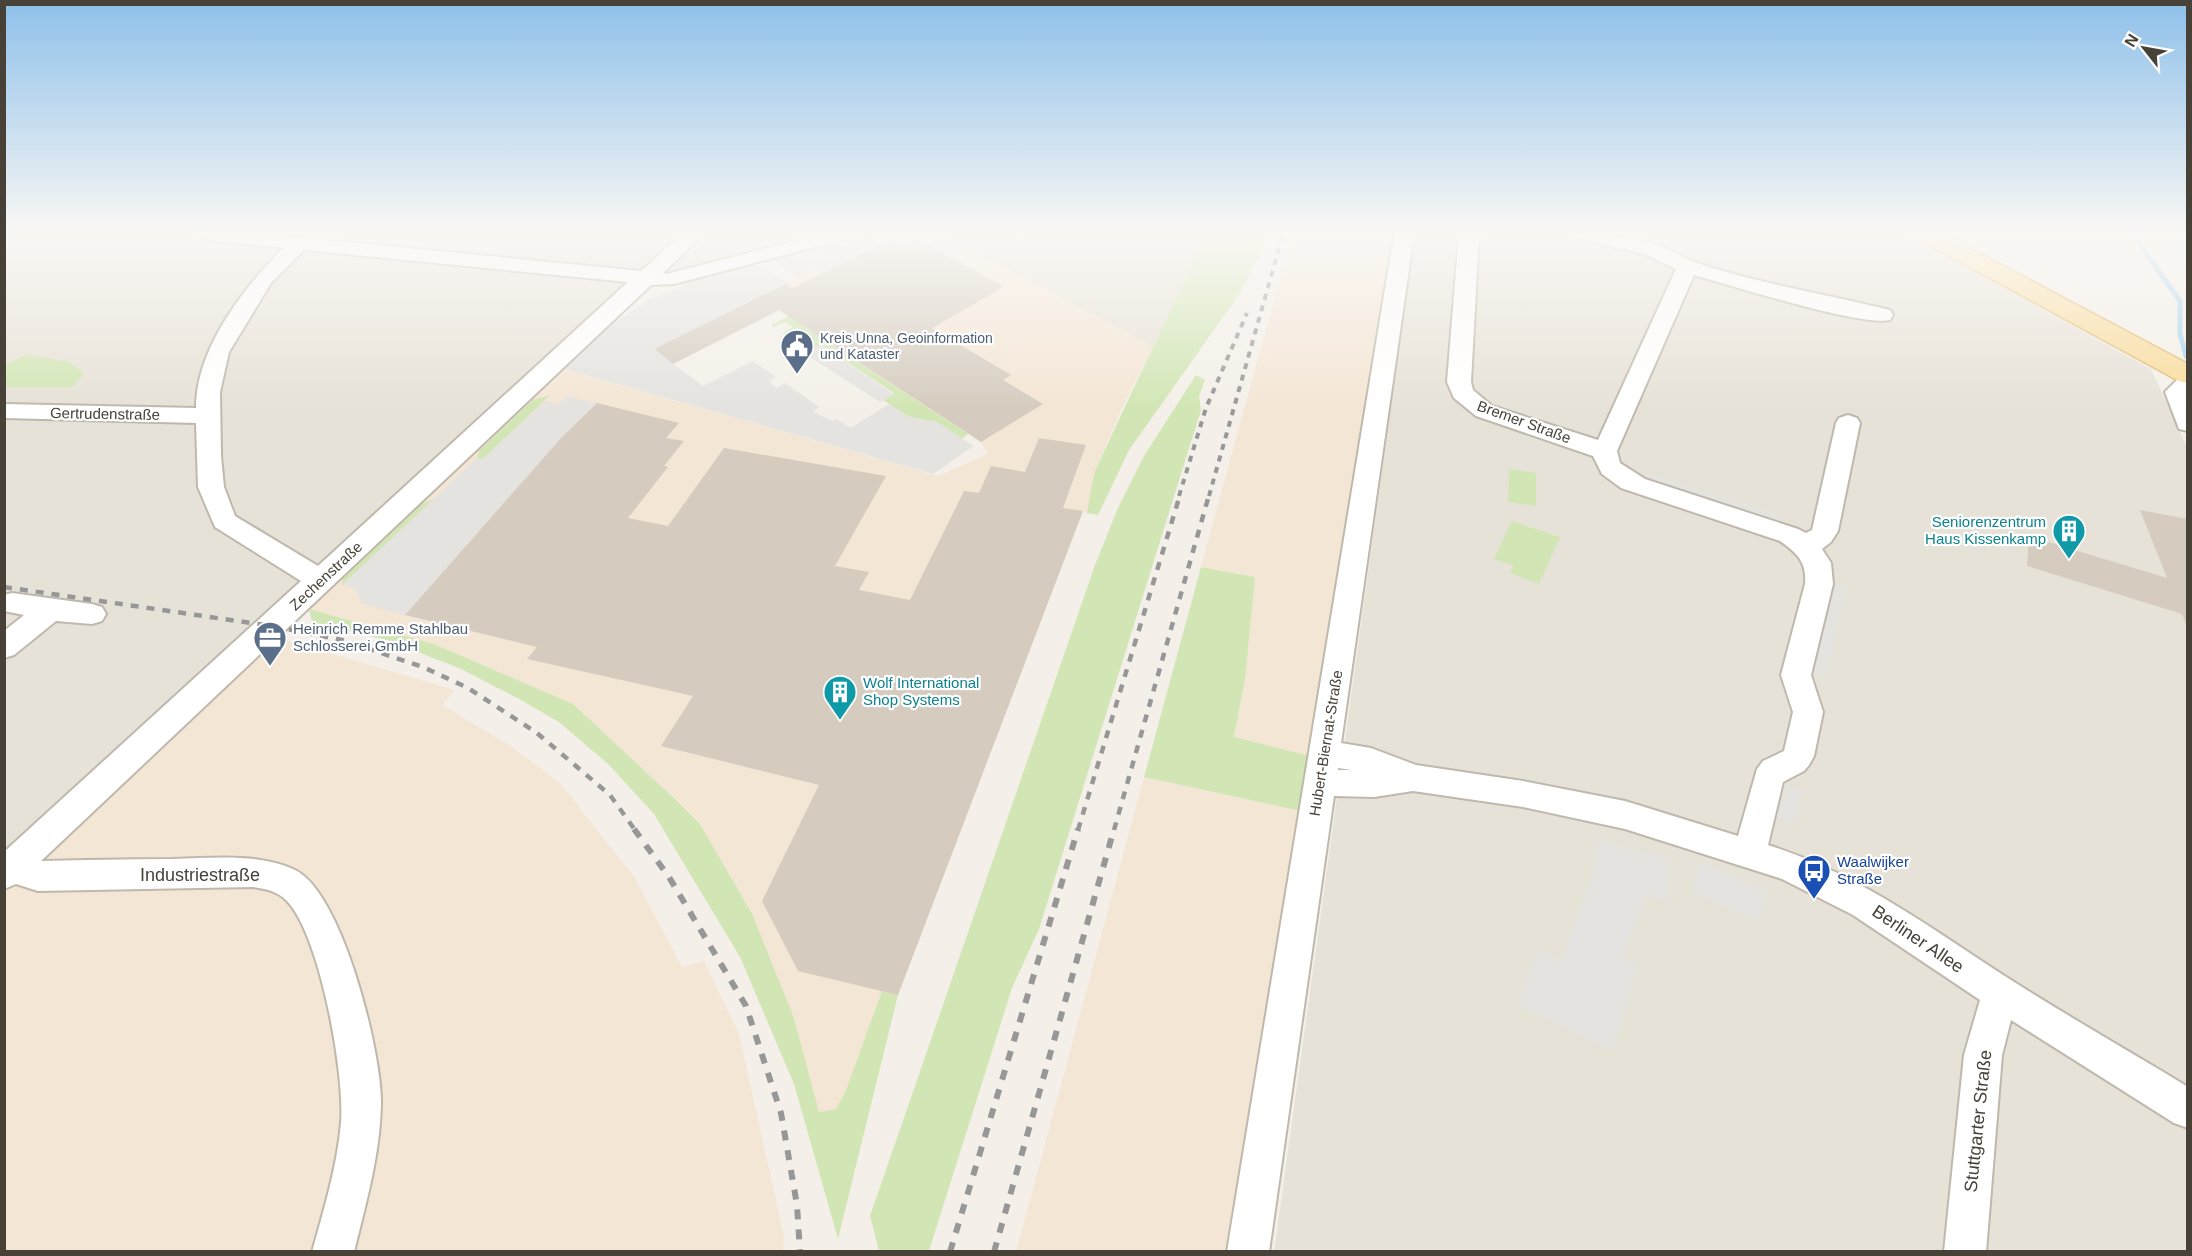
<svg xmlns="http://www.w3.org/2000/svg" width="2192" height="1256" viewBox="0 0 2192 1256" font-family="Helvetica,sans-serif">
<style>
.residential{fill:#e7e2d7}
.commercial{fill:#f4e6d5}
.green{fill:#d1e6b4}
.parking{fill:#e5e3e0}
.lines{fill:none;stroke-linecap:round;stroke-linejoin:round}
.stream{stroke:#a8d3ed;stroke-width:5}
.building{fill:#d5ccbf}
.minor-casing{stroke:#bfb8ac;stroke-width:4}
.major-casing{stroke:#dfb96c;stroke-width:3}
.minor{fill:#fff;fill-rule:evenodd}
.major{fill:#fadc9c;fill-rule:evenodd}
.rail-far2{stroke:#979797;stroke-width:4;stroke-dasharray:6 6;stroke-linecap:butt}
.rail-far1{stroke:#979797;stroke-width:4.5;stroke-dasharray:8 8;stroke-linecap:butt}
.rail{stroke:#979797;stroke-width:6;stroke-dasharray:10 10;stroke-linecap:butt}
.labels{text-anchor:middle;stroke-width:4.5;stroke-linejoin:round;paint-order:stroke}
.far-service-label{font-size:14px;fill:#4e5e75;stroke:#fff;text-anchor:start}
.street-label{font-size:15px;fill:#474138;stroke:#fff}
.culture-label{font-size:15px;fill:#0d838f;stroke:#fff;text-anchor:end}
.service-label{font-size:15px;fill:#4e5e75;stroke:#fff;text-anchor:start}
.transit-label{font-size:15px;fill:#164399;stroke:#fff;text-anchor:start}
.near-street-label{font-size:18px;fill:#474138;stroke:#fff}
</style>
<rect width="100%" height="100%" fill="#f4f0e9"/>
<g class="residential">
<path d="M5 234H843L647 279 5 874Z"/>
<path d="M941 234H1206L1153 347Z"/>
<path d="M1415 234H1905L2151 369 2188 449 2187 1251 1274 1252Z"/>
</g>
<g class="commercial">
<path d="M861 234H941L1153 347 1121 410 1094 473 1087 513 1083 511 898 995 882 992 846 1090 836 1109 819 1112 794 1018 700 824 676 800 573 704 434 644 295 605 553 366 938 476 988 454 981 442 804 327 806 296 786 284 797 278 771 259Z"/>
<path d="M1292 234H1396L1310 756 1234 738 1245 679 1255 577 1201 567Z"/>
<path d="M264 634 455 690 442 705 511 746 561 784 635 878 682 967 704 961 739 1034 784 1236 783 1252H5V874Z"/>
<path d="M1144 777 1301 811 1230 1251 1016 1252Z"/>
</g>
<g class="green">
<path d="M1206 234H1271L1238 296 1129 450 1098 515 1087 513 1094 473Z"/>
<path d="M816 302 804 327 968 434 962 439 937 422 909 417 883 400 894 393 821 345 810 351 782 333 793 327 785 322 774 327 771 325Z"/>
<path d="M25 355 67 361 84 373 72 387H5V365Z"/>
<path d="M1196 375 1205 380 1199 396 1201 410 1039 929 1012 988 929 1251H879L870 1216 1095 565 1118 508 1144 456Z"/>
<path d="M550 395 482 460 477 458 479 451 533 400Z"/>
<path d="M1509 469 1536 473V506L1508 502Z"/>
<path d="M436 498 342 585 343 577 422 504Z"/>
<path d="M1512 521 1560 537 1539 584 1510 573 1513 565 1494 559Z"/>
<path d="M1201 567 1255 577 1245 679 1234 737 1310 756 1301 811 1144 777Z"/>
<path d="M309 609 434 644 573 704 676 800 700 824 752 914 794 1018 819 1112 836 1109 846 1090 882 991 898 995 838 1239 794 1084 740 957 654 814 608 764 559 722 519 699 461 669 390 641 312 622Z"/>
</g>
<g class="parking">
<path d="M861 234H868L873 240 852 246 863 254 822 274 813 269 799 276 771 259Z"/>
<path d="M755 263 789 283 654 350 703 386 753 361 776 377 769 382 777 388 785 383 819 407 813 412 832 421 836 419 851 428 889 404 909 417 937 422 974 446 933 474 565 369 613 324 648 300 703 277Z"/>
<path d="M820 345 894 394 880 402 805 354Z"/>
<path d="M567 396 597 403 579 420V450L554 446 405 615 363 604 355 589 342 585 477 458 483 459 545 401 558 405Z"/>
<path d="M1647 473 1783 516 1780 526 1643 481Z"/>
<path d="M1830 581 1846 586 1826 678 1809 672Z"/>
<path d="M1781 783 1802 791 1795 824 1774 815Z"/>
<path d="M1598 840 1670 860 1667 901 1646 895 1622 958 1638 965 1613 1051 1518 1005 1538 950 1561 960 1591 880Z"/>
<path d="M1700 863 1766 891 1759 921 1692 892Z"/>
</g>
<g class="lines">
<path class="stream" d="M2136 234 2141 246 2180 301V334L2186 356"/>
</g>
<g class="building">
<path d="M916 238 1004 287 932 328 1011 375 1003 380 1043 404 981 442 779 310 673 364 654 349 786 284 793 288 892 240 902 245Z"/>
<path d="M597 403 679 423 666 438 684 441 664 466 668 467 628 518 668 526 724 448 886 476 835 566 869 572 859 590 910 600 964 491 979 493 991 466 1025 472 1039 438 1086 445 1063 508 1083 511 898 995 798 971 762 901 819 785 661 746 693 696 527 659 537 647 405 615 562 437Z"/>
<path d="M2140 510 2187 519V627L2182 614 2027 566 2029 536 2167 578Z"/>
</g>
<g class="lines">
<g class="minor-casing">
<g id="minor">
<path d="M198 234H265L641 271 682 234H703L663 273 667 274 821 234H853L850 238 674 284 651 285 41 861C85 860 128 859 172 859 213 858 255 853 293 869 342 889 382 1054 381 1104 380 1155 366 1203 354 1252H312C324 1209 337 1167 341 1123 345 1075 320 933 286 900 277 891 266 889 253 887L38 891 16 884 4 889V852L301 581 215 527 198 487 196 423 4 418V404L196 408C196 349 243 289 283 248L208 240 201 238ZM304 250 628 282 318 566 235 516 224 487 221 456 220 392 229 352 271 283Z"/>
<path d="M1394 234H1414L1341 743 1371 748 1416 765 1523 781 1625 801 1738 836 1757 769 1763 761 1784 751 1793 712 1781 675 1805 584C1807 562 1797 553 1780 541L1621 488 1602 474 1593 456 1476 416 1454 398 1447 382 1459 234H1479L1471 382 1473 390 1492 406 1598 440 1676 269 1644 254 1576 238 1573 234C1607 234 1636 237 1668 249 1678 253 1687 260 1697 263 1760 284 1826 294 1890 310L1893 315 1890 320C1862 327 1730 285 1694 275L1617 451 1620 463 1645 479 1798 529 1806 533 1812 530 1836 423 1839 418 1848 415 1857 418 1860 423 1838 531 1831 542 1822 549 1831 563 1833 584 1811 675 1823 712 1814 756 1809 765 1804 771 1783 782 1768 845C1858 873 1933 930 2011 980 2069 1017 2129 1051 2188 1087V1128L2174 1123 2011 1020 2002 1055 1986 1252H1944L1964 1055 1980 1000 1853 915 1782 879 1625 829 1523 807 1413 791 1374 797 1334 796 1269 1252H1227ZM1338 768 1352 770H1338Z"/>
<path d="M2188 375V431L2179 429 2165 392 2180 377Z"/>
<path d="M12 593 92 604 102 607 106 614 102 621 92 624 56 621 14 655 4 658V631L24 615 4 611V595Z"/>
</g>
</g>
<g class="major-casing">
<path id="major" d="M1914 234H1943L2188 364V383L2179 381 1918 239Z"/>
</g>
<use href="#minor" class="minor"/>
<use href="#major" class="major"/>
<g class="rail-far2">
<path d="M1179 496 1206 408 1247 313"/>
<path d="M1209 496 1283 234"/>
</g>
<g class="rail-far1">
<path d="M4 587 272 626 342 640 423 667 468 688 537 733 610 795 635 830"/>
<path d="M1078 830 1180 495"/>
<path d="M1114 830 1209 495"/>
</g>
<g class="rail">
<path d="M634 829 669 877 746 1006 781 1113 797 1205 800 1252"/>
<path d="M950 1252 1078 829"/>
<path d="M994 1252 1114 829"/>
</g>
</g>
<linearGradient id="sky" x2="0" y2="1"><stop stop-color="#8ec0ea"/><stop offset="0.57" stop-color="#faf8f5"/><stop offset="1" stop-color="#faf8f5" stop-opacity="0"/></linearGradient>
<rect width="2192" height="409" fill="url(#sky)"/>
<defs>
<g id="civic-pin" transform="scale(1.725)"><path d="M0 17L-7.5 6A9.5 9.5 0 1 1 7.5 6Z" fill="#5c6f8a" stroke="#fff"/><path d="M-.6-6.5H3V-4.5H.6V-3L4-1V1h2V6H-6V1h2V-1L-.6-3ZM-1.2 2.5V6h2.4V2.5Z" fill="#fff"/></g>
<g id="building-pin" transform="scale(1.725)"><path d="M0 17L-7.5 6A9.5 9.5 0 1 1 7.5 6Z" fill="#0f9aa8" stroke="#fff"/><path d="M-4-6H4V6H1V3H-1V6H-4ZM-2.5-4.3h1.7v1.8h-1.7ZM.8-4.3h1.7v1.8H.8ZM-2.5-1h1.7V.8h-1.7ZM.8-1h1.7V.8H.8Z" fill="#fff"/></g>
<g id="office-pin" transform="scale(1.725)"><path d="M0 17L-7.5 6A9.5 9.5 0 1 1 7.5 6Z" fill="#5c6f8a" stroke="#fff"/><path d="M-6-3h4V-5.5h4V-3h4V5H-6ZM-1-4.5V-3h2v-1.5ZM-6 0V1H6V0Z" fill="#fff"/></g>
<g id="bus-pin" transform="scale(1.725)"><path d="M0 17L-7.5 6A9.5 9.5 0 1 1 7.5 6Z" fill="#1a4fb4" stroke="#fff"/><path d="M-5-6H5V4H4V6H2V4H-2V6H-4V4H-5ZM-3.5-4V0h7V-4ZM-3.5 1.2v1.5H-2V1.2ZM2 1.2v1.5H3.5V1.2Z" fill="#fff"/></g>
</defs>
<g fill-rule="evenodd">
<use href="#civic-pin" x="797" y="346"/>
<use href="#building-pin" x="2069" y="531"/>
<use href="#office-pin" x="270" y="638"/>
<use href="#building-pin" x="840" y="692"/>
<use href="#bus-pin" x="1814" y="871"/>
</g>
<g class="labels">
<g class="far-service-label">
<text x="820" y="343">Kreis Unna, Geoinformation<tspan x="820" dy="16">und Kataster</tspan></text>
</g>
<g class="street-label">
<text transform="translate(105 414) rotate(1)" y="5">Gertrudenstraße</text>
<text transform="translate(1524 422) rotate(20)" y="5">Bremer Straße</text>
<text transform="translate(326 576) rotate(-43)" y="5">Zechenstraße</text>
<text transform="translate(1326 743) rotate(-81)" y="5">Hubert-Biernat-Straße</text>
</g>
<g class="culture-label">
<text x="2046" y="527">Seniorenzentrum<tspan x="2046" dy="17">Haus Kissenkamp</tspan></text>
<text x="863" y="688" text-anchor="start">Wolf International<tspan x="863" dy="17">Shop Systems</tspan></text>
</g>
<g class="service-label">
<text x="293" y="634">Heinrich Remme Stahlbau<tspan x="293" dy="17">Schlosserei GmbH</tspan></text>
</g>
<g class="transit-label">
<text x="1837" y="867">Waalwijker<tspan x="1837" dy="17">Straße</tspan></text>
</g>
<g class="near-street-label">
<text x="200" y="881">Industriestraße</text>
<text transform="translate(1918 939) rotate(34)" y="6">Berliner Allee</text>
<text transform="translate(1978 1121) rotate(-84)" y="6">Stuttgarter Straße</text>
</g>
</g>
<rect width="2192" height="1256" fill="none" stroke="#474138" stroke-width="12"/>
<g transform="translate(2144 48) rotate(301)" stroke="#ffffff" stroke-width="4.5" paint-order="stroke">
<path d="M0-4.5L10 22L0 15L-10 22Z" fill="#474138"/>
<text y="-9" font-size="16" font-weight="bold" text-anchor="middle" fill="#474138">N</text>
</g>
</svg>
